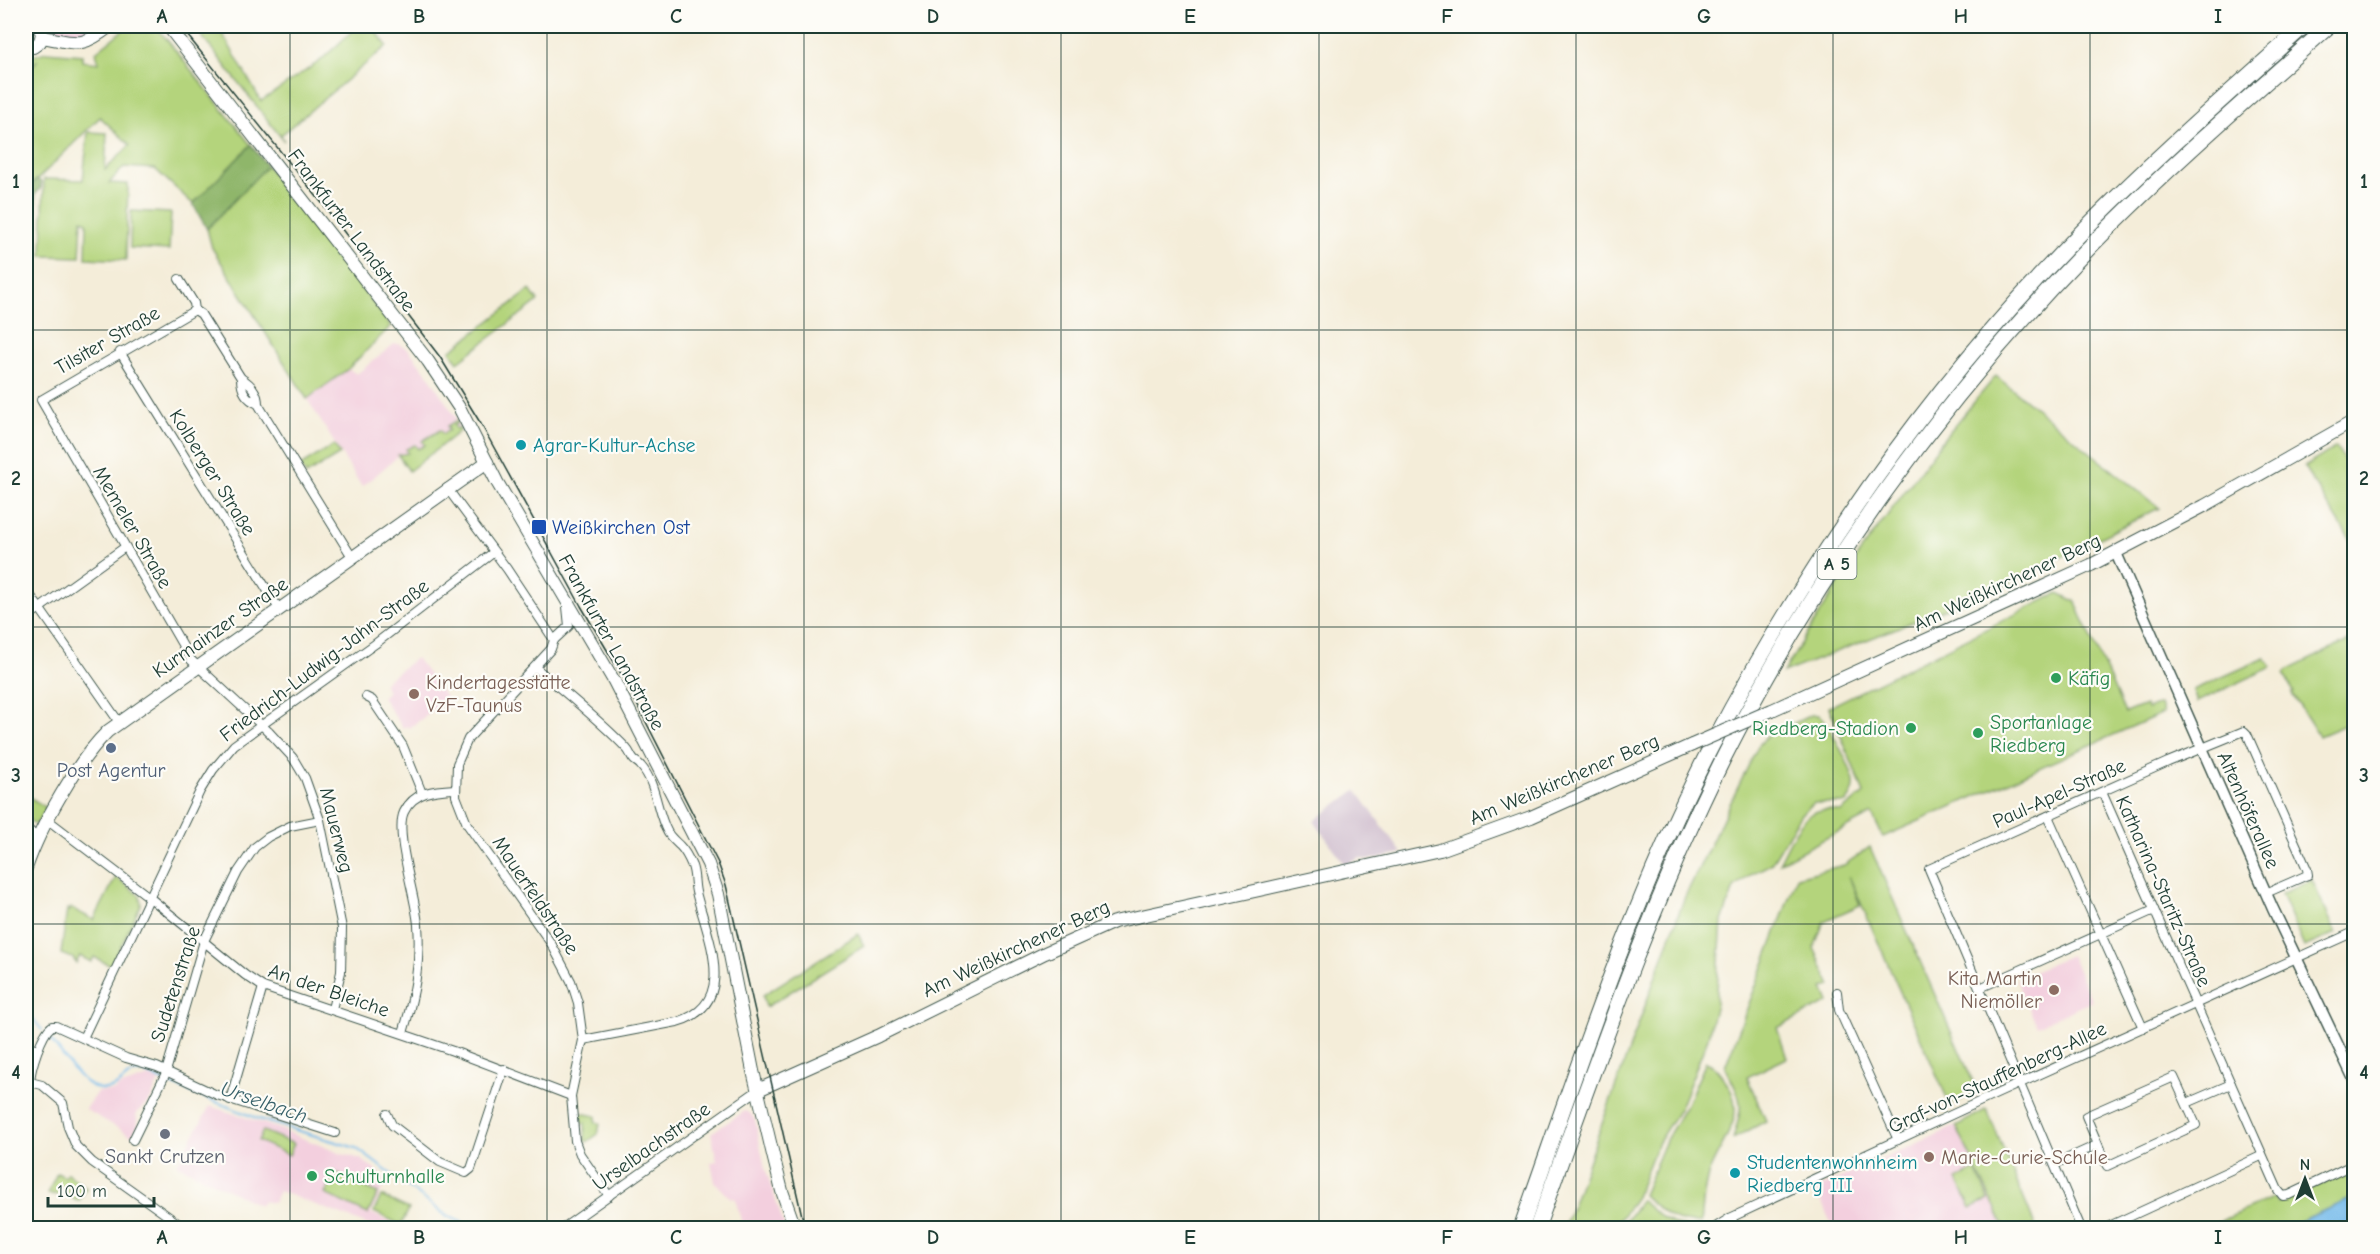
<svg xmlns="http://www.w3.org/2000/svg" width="2380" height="1254" viewBox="0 0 2380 1254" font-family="'Comic Neue',sans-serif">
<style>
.built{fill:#f3cfde}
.industrial{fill:#cfbdce}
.green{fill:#b4d47b;stroke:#6a8858;stroke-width:1.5}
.forest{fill:#8fb66b;stroke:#577a50;stroke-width:1.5}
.water{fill:#72b9ea;stroke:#487b8f;stroke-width:1.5}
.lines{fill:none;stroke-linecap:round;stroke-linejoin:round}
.stream{stroke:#72b9ea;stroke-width:2}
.minor-casing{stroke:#3f574d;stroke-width:10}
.tertiary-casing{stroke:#3f574d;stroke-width:13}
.secondary-casing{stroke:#3f574d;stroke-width:14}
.motorway-casing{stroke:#3f574d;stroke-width:17}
.minor{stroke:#fff;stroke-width:8}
.tertiary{stroke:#fff;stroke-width:10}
.secondary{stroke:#fff;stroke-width:12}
.motorway{stroke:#fff;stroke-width:15}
.tram{stroke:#1f3d34;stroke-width:1.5}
.secondary-bridge-casing{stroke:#3f574d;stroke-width:14;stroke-linecap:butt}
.secondary-bridge{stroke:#fff;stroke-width:12}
.grid{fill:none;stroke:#1f3d34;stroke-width:1.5;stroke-opacity:0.55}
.culture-dot{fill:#0f9aa8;stroke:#fdfcf7;stroke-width:2}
.transit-dot{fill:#1a4fb4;stroke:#fdfcf7;stroke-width:2}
.leisure-dot{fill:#2e9e5b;stroke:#fdfcf7;stroke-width:2}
.education-dot{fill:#8d6e63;stroke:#fdfcf7;stroke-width:2}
.service-dot{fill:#5c6f8a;stroke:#fdfcf7;stroke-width:2}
.worship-dot{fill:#6b7280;stroke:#fdfcf7;stroke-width:2}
.labels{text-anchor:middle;stroke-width:4.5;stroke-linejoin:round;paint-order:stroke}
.shield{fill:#fdfcf7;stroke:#62766e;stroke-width:1.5}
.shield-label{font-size:18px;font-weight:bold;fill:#1f3d34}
.street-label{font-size:20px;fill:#1f3d34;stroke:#fdfcf7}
.culture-label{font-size:20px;fill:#0d838f;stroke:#fdfcf7;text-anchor:start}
.transit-label{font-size:20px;fill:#164399;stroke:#fdfcf7;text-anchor:start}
.leisure-label{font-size:20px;fill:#27864d;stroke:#fdfcf7;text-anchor:start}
.education-label{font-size:20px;fill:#785e54;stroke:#fdfcf7;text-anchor:start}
.service-label{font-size:20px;fill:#4e5e75;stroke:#fdfcf7}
.worship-label{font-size:20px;fill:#5b616d;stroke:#fdfcf7}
.water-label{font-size:21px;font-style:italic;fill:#38626b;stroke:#fdfcf7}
.neatline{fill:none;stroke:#1f3d34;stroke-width:2}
.grid-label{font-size:20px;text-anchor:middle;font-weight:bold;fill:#1f3d34}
</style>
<rect width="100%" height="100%" fill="#fdfcf7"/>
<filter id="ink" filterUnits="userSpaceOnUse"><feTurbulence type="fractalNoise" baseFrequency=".0167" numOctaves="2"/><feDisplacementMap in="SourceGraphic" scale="12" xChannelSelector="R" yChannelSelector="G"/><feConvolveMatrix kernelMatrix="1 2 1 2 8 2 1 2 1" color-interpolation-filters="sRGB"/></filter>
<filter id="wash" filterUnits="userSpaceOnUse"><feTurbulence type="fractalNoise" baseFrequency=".008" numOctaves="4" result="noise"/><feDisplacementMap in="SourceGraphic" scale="24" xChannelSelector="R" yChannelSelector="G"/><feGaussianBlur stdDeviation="1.35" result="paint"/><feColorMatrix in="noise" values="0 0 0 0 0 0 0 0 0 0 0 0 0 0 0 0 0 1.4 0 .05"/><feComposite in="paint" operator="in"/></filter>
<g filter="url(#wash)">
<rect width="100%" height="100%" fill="#f4edd9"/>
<g class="built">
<path d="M42 26H101L83 39 56 36 47 31Z"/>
<path d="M394 344H399L408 349 429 376 456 418 460 431 409 471 398 456 362 487 307 399 348 369 357 374Z"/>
<path d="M416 658 448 700 409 728 407 726 403 728 382 697 388 691 383 683Z"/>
<path d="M2071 955 2092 1001 2037 1026 2016 980Z"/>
<path d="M149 1077 159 1081 149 1102 136 1113 138 1125 132 1136 85 1109 97 1092 115 1091 118 1087Z"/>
<path d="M210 1106 277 1128 342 1154 361 1159 387 1179 371 1213 402 1228H376L279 1191 273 1203 263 1201 260 1206 177 1164Z"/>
<path d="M745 1111 750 1113 755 1120 765 1168 785 1228H743L735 1198 731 1199 715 1182 711 1162 717 1161 711 1133Z"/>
<path d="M1956 1126 2005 1228H1833L1816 1189Z"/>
</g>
<path class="industrial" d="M1356 790 1402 853 1368 860 1360 858 1345 865 1314 821Z"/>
<g class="green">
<path d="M128 26H156L251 145 193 204 155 169 124 167 109 183 128 184 126 260 86 258 87 222 82 219 80 257 42 256 44 179 83 180 88 132 107 133 105 170 130 145 100 117 26 191V72L38 60 26 68V58L46 52 82 55V61L99 63 96 52Z"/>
<path d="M194 26H218L261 101 320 61 358 26H372L387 46 281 135 284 141Z"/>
<path d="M267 166 391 326 348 369 307 399 212 248 207 229Z"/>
<path d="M131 211 171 213 169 250 130 248Z"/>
<path d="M530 290 538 301 458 362 450 351Z"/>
<path d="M1996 376 2159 508 2006 585 1783 673 1847 570 1945 437Z"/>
<path d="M457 420 458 423 454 425 456 429 460 427V431L409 471 398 455 408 453 406 449 415 445 418 449 425 445 422 441 440 430 443 434 449 430 447 426Z"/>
<path d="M334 445 340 454 306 475 300 466Z"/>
<path d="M2336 447 2354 475V546L2304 467Z"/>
<path d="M2058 593 2075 601 2125 713 2145 705 2147 709 2160 704 2163 713 1883 837 1872 814 1779 863C1789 845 1800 812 1823 810 1829 809 1836 811 1842 811L1864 793 1829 707Z"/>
<path d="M2354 638V692C2343 701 2347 712 2345 725L2319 736 2292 694 2294 692 2284 675 2286 671Z"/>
<path d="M2265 658 2272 667 2197 702 2193 690Z"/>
<path d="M1811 715H1819C1829 724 1852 769 1854 782 1855 790 1851 797 1846 803H1814L1801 814 1771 864 1753 873 1734 888 1722 921 1716 1003 1708 1038 1680 1108 1658 1142 1636 1197 1614 1228H1564L1684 899 1758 746 1767 736Z"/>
<path d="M26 795 47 808 36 825 26 818Z"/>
<path d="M1870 847 1977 1091 1950 1105 1849 876 1860 905 1824 921 1814 948 1831 986 1823 988 1829 1002 1777 1028 1787 1058 1747 1077 1766 1121 1733 1139C1744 1101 1743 1103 1725 1067L1797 877 1844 865Z"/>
<path d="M116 877 140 896 141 905 111 966 94 957 91 962 80 956 76 963 73 958 61 954 67 909 70 911 71 908 94 920Z"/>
<path d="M2312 880 2336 933 2304 947 2281 894Z"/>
<path d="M858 934 864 946 766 1007 763 995Z"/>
<path d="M1706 1062C1715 1065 1721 1074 1726 1082 1750 1117 1721 1139 1709 1172 1703 1189 1703 1206 1701 1223 1673 1224 1663 1213 1643 1195L1667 1138 1687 1104Z"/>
<path d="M1987 1109 1990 1117 2036 1228H2005L1956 1126Z"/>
<path d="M580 1113 596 1116V1123H600L598 1134 587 1142 585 1141V1123H580Z"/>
<path d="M263 1131 294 1144 289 1155 258 1141Z"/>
<path d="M2354 1169V1228H2206L2274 1197 2277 1203Z"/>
<path d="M1976 1170 1989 1200 1971 1208 1957 1179Z"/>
<path d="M57 1173 65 1177 67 1173 86 1188 79 1201 70 1196V1193L65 1192V1195L47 1194Z"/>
<path d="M335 1173 378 1193 368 1214 325 1194Z"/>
<path d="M381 1196 409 1209 401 1225 374 1212Z"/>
<path d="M1641 1200C1659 1217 1675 1230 1700 1227L1699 1228H1621Z"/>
</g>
<g class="forest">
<path d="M251 145 267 166 207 229 193 204Z"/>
<path d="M37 179 41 182V188L35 194 36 212 29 226 31 249 27 253 26 252V191Z"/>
</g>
<path class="water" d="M2354 1197V1228H2285Z"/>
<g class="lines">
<g class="stream">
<path d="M2350 26 2354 27"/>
<path d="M26 1010 42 1030"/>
<path d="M48 1037C65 1054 85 1100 114 1087 125 1082 127 1072 141 1072L259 1119 356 1148 447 1216 475 1228"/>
</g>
</g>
</g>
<g filter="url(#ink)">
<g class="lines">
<g class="minor-casing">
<g id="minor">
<path d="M179 279 194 303 195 310 201 314 241 378"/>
<path d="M195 310 41 400 191 660 269 732 293 758 305 778 320 820 342 928 341 972 332 1009"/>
<path d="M120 352 279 609"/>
<path d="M258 404C246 399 241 391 241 378 251 384 258 392 258 404L352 557"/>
<path d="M447 488 507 569 554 640 551 649 468 739 457 764 456 796 467 824 552 945 571 981 578 1003 583 1040 571 1096 575 1141 580 1154 609 1196"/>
<path d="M26 589 119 722"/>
<path d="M26 618 125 547"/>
<path d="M554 640 569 626 567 607"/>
<path d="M535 667C565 693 600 720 627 749 630 752 631 757 634 760 636 762 639 763 641 766 657 784 656 812 668 833 671 838 676 842 680 846 685 851 689 859 692 866 695 874 694 883 696 892 706 934 741 1004 677 1022L583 1040"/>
<path d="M366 697 372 700 403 746 422 793"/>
<path d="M2102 792 2278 1190 2283 1196 2289 1195 2354 1164"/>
<path d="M2048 816 2143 1028"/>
<path d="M48 820 149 897 245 975 263 987 453 1051 571 1096"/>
<path d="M26 827 37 838"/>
<path d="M1980 988 2154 910"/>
<path d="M1837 992 1839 1010 1898 1140"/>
<path d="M403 1033C414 997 421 963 418 925 416 897 394 833 404 812 414 791 435 790 455 789"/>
<path d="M83 1038 200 791 213 770 234 745 375 644 494 552"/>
<path d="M26 1045 38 1049"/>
<path d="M2174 1077 2196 1125 2107 1166 2086 1116Z"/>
<path d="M26 1081 42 1085 63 1103 68 1127 76 1146 92 1162 179 1224 190 1228"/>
<path d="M30 1081C31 1068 41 1034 52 1026H56L126 1058 157 1067 217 1095 335 1133"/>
<path d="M230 1100 263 987"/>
<path d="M2187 1103 2231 1084"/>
<path d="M387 1114 392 1125 440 1162 466 1173 471 1169 504 1069"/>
<path d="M133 1140 165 1075 204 941 238 872 255 847 268 837 290 826 320 820"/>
<path d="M2055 1164 2097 1145"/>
<path d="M1730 1218 1738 1228"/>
<path d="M563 1228 758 1090"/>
<path d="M1714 1228 1730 1218 1981 1101 2354 932"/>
<path d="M2081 1228 1929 869 2168 762 2244 731 2247 734 2307 869 2308 875 2305 876 2266 893"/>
<path d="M2105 1228 2261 1156"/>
</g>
</g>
<g class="tertiary-casing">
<path id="tertiary" d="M2116 553 2273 909 2354 1079"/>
</g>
<g class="secondary-casing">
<g id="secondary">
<path d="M168 26 428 361 460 409 497 482 614 681 708 864 718 894 753 1071 773 1155 782 1191 795 1228"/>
<path d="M42 37C77 43 81 49 110 26"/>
<path d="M26 47H33L40 42 42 33 38 26"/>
<path d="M1772 710 2091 565 2204 506 2354 421"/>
<path d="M26 868C40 827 77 761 108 731L487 462"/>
<path d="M758 1090 878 1036 1045 953 1114 922 1440 850 1531 817 1692 745"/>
</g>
</g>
<g class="motorway-casing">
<g id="motorway">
<path d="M1521 1228C1579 1065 1632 899 1712 745 1808 562 1929 389 2074 240 2147 165 2226 96 2304 26"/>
<path d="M1537 1228C1594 1069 1648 909 1724 757 1816 575 1939 403 2081 256 2159 175 2245 101 2329 26"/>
</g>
</g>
<use href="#minor" class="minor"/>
<use href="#tertiary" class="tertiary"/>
<use href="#secondary" class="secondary"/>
<use href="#motorway" class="motorway"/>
<path class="tram" d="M180 26 321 202 440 357 481 424 581 606 623 677 718 863 726 885 802 1216 806 1228"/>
<g class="secondary-bridge-casing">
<path id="secondary-bridge" d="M1692 745 1772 710"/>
</g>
<use href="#secondary-bridge" class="secondary-bridge"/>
</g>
</g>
<path class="grid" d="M290 26V1228M547 26V1228M804 26V1228M1061 26V1228M1319 26V1228M1576 26V1228M1833 26V1228M2090 26V1228M26 330H2354M26 627H2354M26 924H2354"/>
<g class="culture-dot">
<circle cx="521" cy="445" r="6"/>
<circle cx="1735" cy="1173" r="6"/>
</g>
<rect class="transit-dot" x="531" y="519" width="16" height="16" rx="3"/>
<g class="leisure-dot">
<circle cx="2056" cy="678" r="6"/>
<circle cx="1911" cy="728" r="6"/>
<circle cx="1978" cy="733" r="6"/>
<circle cx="312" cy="1176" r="6"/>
</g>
<g class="education-dot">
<circle cx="414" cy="694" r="6"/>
<circle cx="2054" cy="990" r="6"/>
<circle cx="1929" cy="1157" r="6"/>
</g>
<circle class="service-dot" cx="111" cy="748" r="6"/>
<circle class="worship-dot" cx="165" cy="1134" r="6"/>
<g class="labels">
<rect class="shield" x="1817.5" y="549" width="39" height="30" rx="4.5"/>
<g class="shield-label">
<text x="1837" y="570">A 5</text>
</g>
<g class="street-label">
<text transform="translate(352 230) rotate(53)" y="7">Frankfurter Landstraße</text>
<text transform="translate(107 340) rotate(-30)" y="7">Tilsiter Straße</text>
<text transform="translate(213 472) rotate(58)" y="7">Kolberger Straße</text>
<text transform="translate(133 527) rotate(60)" y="7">Memeler Straße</text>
<text transform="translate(2007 582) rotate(-25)" y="7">Am Weißkirchener Berg</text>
<text transform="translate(220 627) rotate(-35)" y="7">Kurmainzer Straße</text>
<text transform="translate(612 642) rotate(61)" y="7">Frankfurter Landstraße</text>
<text transform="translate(324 660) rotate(-37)" y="7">Friedrich-Ludwig-Jahn-Straße</text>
<text transform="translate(1564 779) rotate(-23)" y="7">Am Weißkirchener Berg</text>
<text transform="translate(2059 793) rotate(-24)" y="7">Paul-Apel-Straße</text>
<text transform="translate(2249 810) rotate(66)" y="7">Altenhöferallee</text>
<text transform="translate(337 830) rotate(76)" y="7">Mauerweg</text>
<text transform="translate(2164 891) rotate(66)" y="7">Katharina-Staritz-Straße</text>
<text transform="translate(536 895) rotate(56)" y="7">Mauerfeldstraße</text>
<text transform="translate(1016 948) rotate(-25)" y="7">Am Weißkirchener Berg</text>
<text transform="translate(175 984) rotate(-72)" y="7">Sudetenstraße</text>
<text transform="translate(329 990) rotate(19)" y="7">An der Bleiche</text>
<text transform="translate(1997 1077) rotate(-25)" y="7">Graf-von-Stauffenberg-Allee</text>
<text transform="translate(651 1146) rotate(-35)" y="7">Urselbachstraße</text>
</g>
<g class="culture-label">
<text x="533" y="452">Agrar-Kultur-Achse</text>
<text x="1747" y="1169">Studentenwohnheim<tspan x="1747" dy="23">Riedberg III</tspan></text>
</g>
<g class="transit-label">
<text x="552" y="534">Weißkirchen Ost</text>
</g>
<g class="leisure-label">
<text x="2068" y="685">Käfig</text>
<text x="1990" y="729">Sportanlage<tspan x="1990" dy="23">Riedberg</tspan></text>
<text x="1899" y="735" text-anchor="end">Riedberg-Stadion</text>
<text x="324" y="1183">Schulturnhalle</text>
</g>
<g class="education-label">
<text x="426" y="689">Kindertagesstätte<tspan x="426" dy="23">VzF-Taunus</tspan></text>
<text x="2042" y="985" text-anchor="end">Kita Martin<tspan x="2042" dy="23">Niemöller</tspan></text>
<text x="1941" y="1164">Marie-Curie-Schule</text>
</g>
<g class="service-label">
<text x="111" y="777">Post Agentur</text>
</g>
<g class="worship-label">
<text x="165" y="1163">Sankt Crutzen</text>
</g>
<g class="water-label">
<text transform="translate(264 1102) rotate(19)" y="7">Urselbach</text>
</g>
</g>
<rect width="2380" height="1254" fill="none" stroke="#fdfcf7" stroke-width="66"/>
<g transform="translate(2305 1179)" stroke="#fdfcf7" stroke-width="4.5" paint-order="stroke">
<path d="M0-4.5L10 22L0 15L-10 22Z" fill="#1f3d34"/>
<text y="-9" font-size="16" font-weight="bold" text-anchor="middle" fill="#1f3d34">N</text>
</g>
<path d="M48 1197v9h106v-9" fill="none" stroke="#1f3d34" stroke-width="3"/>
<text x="57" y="1197" font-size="18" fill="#1f3d34" stroke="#fdfcf7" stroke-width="4.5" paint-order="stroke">100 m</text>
<rect x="33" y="33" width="2314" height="1188" class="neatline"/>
<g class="grid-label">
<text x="162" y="23">A</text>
<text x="419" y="23">B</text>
<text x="676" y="23">C</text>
<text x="933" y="23">D</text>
<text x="1190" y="23">E</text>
<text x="1447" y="23">F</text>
<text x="1704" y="23">G</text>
<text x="1961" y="23">H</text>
<text x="2218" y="23">I</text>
<text x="16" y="188">1</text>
<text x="2364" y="188">1</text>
<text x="16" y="485">2</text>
<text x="2364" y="485">2</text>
<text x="16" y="782">3</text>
<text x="2364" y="782">3</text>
<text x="16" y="1079">4</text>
<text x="2364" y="1079">4</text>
<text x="162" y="1244">A</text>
<text x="419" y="1244">B</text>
<text x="676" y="1244">C</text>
<text x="933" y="1244">D</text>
<text x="1190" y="1244">E</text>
<text x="1447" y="1244">F</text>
<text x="1704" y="1244">G</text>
<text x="1961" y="1244">H</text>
<text x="2218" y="1244">I</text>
</g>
</svg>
